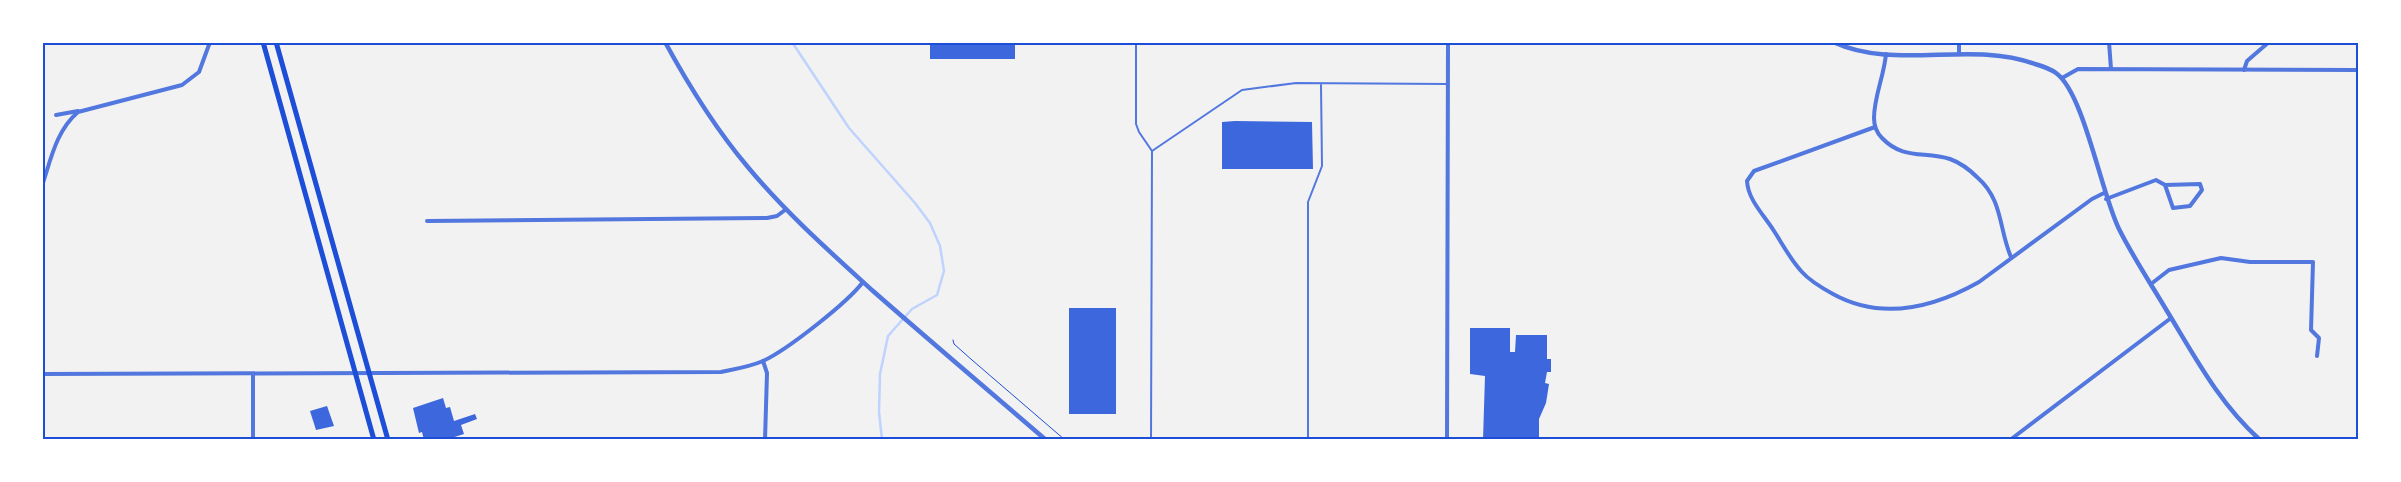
<svg xmlns="http://www.w3.org/2000/svg" width="2401" height="482" viewBox="0 0 2401 482" font-family="Overpass,sans-serif">
<style>
.lines{fill:none;stroke-linecap:round;stroke-linejoin:round}
.stream{stroke:#bfd3fe;stroke-width:2.5}
.building{fill:#3d67dc}
.path{stroke:#1d4ed8;stroke-width:1}
.service{stroke:#5277de;stroke-width:2}
.minor{stroke:#5277de;stroke-width:4}
.tertiary{stroke:#5277de;stroke-width:4.5}
.secondary{stroke:#1d4ed8;stroke-width:5}
.neatline{fill:none;stroke:#1d4ed8;stroke-width:2}
</style>
<rect width="100%" height="100%" fill="#f2f2f2"/>
<g class="lines">
<path class="stream" d="M792 42 849 128 915 203 930 223 940 246 944 271 937 295 912 309 888 336 880 374 879 412 882 440"/>
</g>
<g class="building">
<rect x="930" y="42" width="85" height="17"/>
<path d="M1235 121 1312 122 1313 169H1222V122Z"/>
<rect x="1069" y="308" width="47" height="106"/>
<path d="M1470 328H1510V352H1515L1516 335H1547V359H1551V372H1547L1545 383 1549 384 1546 403 1539 419V440H1483L1485 376 1470 374Z"/>
<path d="M443 398 446 408 450 407 454 421 475 414 477 419 461 425 464 434 445 440H424L422 432 419 433 413 408Z"/>
<path d="M327 406 334 426 316 430 310 411Z"/>
</g>
<g class="lines">
<path class="path" d="M953 340 954 344 972 360 1065 440"/>
<g class="service">
<path d="M1136 42V124L1139 132 1152 151"/>
<path d="M1151 440 1152 151 1242 90 1296 83 1447 84"/>
<path d="M1308 440V202L1322 166 1321 85"/>
</g>
<g class="minor">
<path d="M1959 42V53"/>
<path d="M2109 42 2111 69"/>
<path d="M1886 54C1884 76 1874 97 1874 118 1874 126 1877 133 1882 138 1903 160 1924 151 1950 159 1961 163 1970 170 1978 178 2003 200 1999 230 2011 257"/>
<path d="M2244 70 2247 61 2269 42"/>
<path d="M2062 78 2078 69 2358 70"/>
<path d="M56 115 78 111"/>
<path d="M1875 127 1754 171 1747 181C1748 200 1764 215 1774 231 1783 245 1790 259 1802 272 1810 281 1822 288 1833 294 1882 321 1933 308 1979 282L2092 199 2104 193"/>
<path d="M42 186C51 159 56 131 78 112L182 85 199 72 210 42"/>
<path d="M2106 199 2156 180 2165 185 2173 208 2190 206 2202 190 2200 184 2165 185"/>
<path d="M427 221 767 218 777 216 785 210"/>
<path d="M2151 284 2169 270 2221 258 2250 262H2313L2311 330 2319 338 2317 356"/>
<path d="M763 361 767 373 765 440"/>
<path d="M42 374 721 372C735 369 749 367 763 361 787 350 847 303 863 282"/>
<path d="M253 374V440"/>
<path d="M1447 440 1448 42"/>
<path d="M2010 440 2171 318"/>
</g>
<g class="tertiary">
<path d="M665 42C689 86 715 128 747 166 785 212 829 251 873 291 930 341 988 390 1046 440"/>
<path d="M1833 42C1896 71 1970 40 2035 64 2042 66 2049 68 2056 73 2084 93 2101 193 2119 229 2133 257 2151 284 2167 311 2195 357 2219 403 2260 440"/>
</g>
<g class="secondary">
<path d="M263 42 374 440"/>
<path d="M276 42 388 440"/>
</g>
</g>
<rect width="2401" height="482" fill="none" stroke="#ffffff" stroke-width="88"/>
<rect x="44" y="44" width="2313" height="394" class="neatline"/>
</svg>
